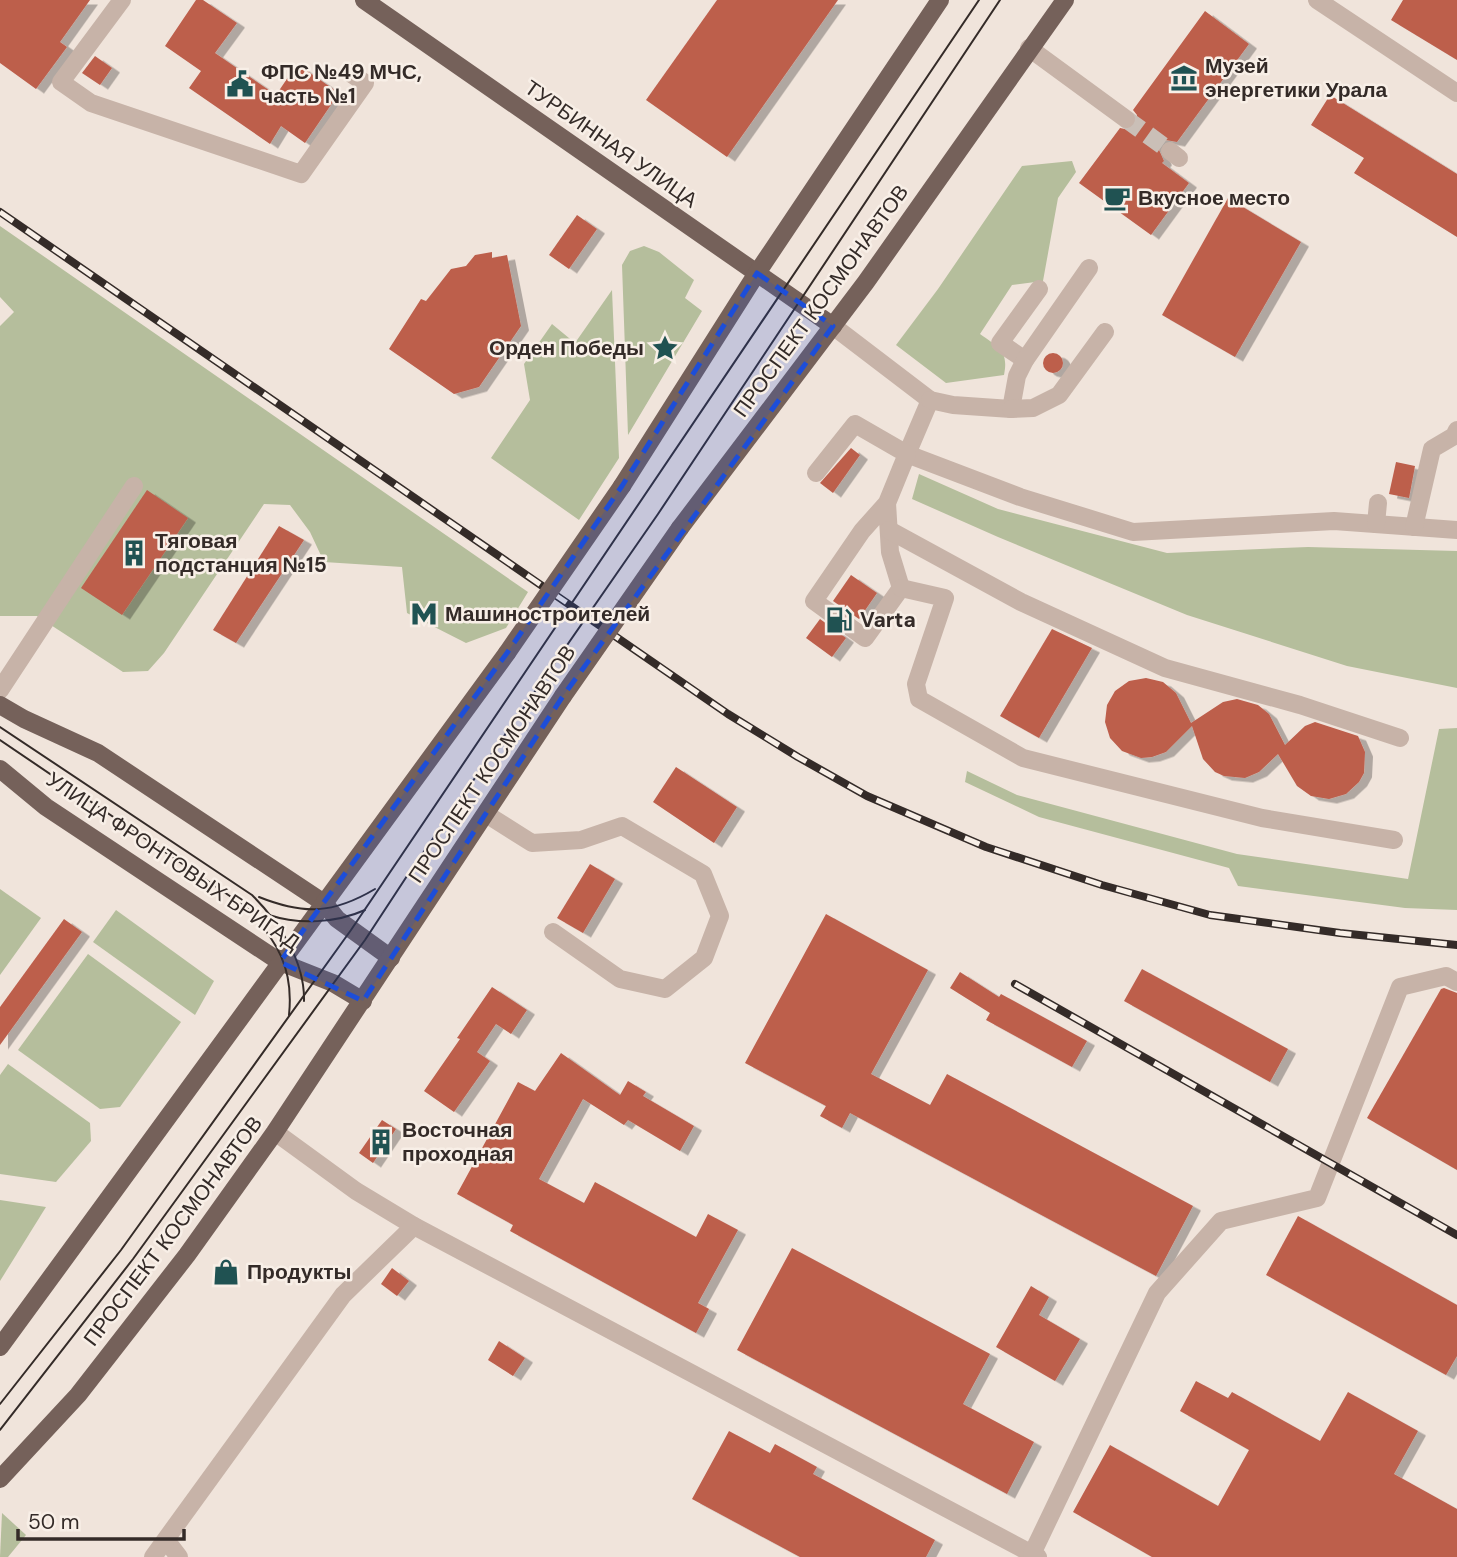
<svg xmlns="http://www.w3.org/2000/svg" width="1457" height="1557" viewBox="0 0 1457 1557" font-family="'DM Sans',sans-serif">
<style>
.green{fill:#b5be9c}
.building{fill:#bd5e4c;filter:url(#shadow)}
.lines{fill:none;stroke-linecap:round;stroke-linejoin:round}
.minor-tunnel{stroke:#cabfb7;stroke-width:18;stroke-dasharray:18 9;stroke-linecap:butt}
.minor{stroke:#c7b3a8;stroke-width:18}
.major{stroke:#75615a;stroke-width:18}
.tram{stroke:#342b28;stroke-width:2}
.rail-casing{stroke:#342b28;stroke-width:8}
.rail{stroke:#f8efe7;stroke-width:5;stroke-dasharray:16;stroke-linecap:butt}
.major-bridge{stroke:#75615a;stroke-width:18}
.marked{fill:#1d4ed8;fill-opacity:0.2;stroke:#1d4ed8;stroke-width:5;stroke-dasharray:14 9;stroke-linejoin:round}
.labels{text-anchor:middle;stroke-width:5;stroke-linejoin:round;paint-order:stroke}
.poi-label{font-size:21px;font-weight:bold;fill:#342b28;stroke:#f8efe7;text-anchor:start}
.street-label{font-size:21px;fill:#342b28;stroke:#f8efe7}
</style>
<defs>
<filter id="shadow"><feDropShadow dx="8" dy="4.5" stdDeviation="0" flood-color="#0004"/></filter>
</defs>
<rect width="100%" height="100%" fill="#f0e4db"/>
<g class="green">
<path d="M1072 161 1076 172 1058 198 1043 281 1012 285 980 334C998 347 1009 350 1004 375L946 383 896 345 938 289 1022 166Z"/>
<path d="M0 226 528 592 506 628 466 643 407 613 402 567 324 562 310 532 290 505 264 504 164 653 148 671 123 672 37 616H0V326L14 312 0 297Z"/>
<path d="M644 246 659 252 694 280 685 298 702 311 628 435 622 265 630 251Z"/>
<path d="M612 290 619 458 579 520 491 458 530 400 524 364 552 324 575 343Z"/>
<path d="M919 474 998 509 1167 553 1308 547 1457 551V688L1347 666 1187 615 998 537 912 499Z"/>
<path d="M1457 728V910L1405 908 1238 886 1229 868 1039 817 965 782 967 771 1017 795 1237 854 1408 879 1439 729Z"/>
<path d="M0 889 41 918 0 975Z"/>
<path d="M116 910 214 981 195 1015 93 942Z"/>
<path d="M88 954 181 1022 120 1107 100 1109 18 1050Z"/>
<path d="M8 1064 90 1123 91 1141 56 1182 0 1174V1075Z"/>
<path d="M0 1200 46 1207 0 1281Z"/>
<path d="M2 1513 26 1535 8 1557H0Z"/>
</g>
<g class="building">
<path d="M0 0H90L60 42 67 47 36 89 0 63Z"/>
<path d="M196 0H203L237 23 215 53 276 95 297 64 339 93 305 143 281 126 270 144 189 88 201 71 165 46Z"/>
<path d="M717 0H838L727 157 646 100Z"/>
<path d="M1403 0H1457V60L1391 20Z"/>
<path d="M1205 11 1249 44 1177 142 1166 140 1161 145 1159 150 1164 161 1162 163 1189 183 1151 235 1079 183 1120 128 1130 130 1136 125 1137 115 1133 110Z"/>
<path d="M95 56 112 68 100 85 82 73Z"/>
<path d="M1330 95 1457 174V237L1354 173 1364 158 1311 125Z"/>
<path d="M1228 198 1301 242 1235 357 1162 315Z"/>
<path d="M577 215 597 229 569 269 549 255Z"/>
<path d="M492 252V258L507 255 521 326 479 387 454 394 389 349 421 299 426 301 451 269 466 266 475 255Z"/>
<circle cx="1053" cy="363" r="10"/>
<path d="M851 448 860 455 833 493 820 483Z"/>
<path d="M1396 462 1415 466 1409 498 1389 494Z"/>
<path d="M147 490 188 518 122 615 81 588Z"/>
<path d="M279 526 304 540 236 643 213 630Z"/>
<path d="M851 575 877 593 859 619 833 601Z"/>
<path d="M820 619 846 638 832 657 806 638Z"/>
<path d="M1052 629 1092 648 1039 738 1000 716Z"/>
<path d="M1146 678 1163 682 1176 693 1192 725 1191 723 1223 702 1237 699 1258 705 1269 714 1285 745 1305 726 1315 722 1358 736 1365 752 1364 773 1359 782 1346 794 1329 799 1311 796 1297 786 1278 754 1259 772 1245 778 1224 776 1215 772 1203 759 1192 726 1166 752 1152 757 1141 758 1122 751 1110 738 1105 722 1107 705 1115 691 1129 681Z"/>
<path d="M676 767 737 807 714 843 653 802Z"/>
<path d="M590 864 615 879 583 933 557 918Z"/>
<path d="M826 914 928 970 871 1074 930 1105 947 1074 1193 1206 1156 1276 850 1113 842 1128 820 1116 826 1106 745 1063Z"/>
<path d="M64 919 82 932 0 1045V1007Z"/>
<path d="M1142 969 1288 1049 1270 1082 1124 1001Z"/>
<path d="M960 972 999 997 1001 994 1087 1041 1072 1067 986 1020 990 1013 950 988Z"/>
<path d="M492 987 527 1010 511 1034 496 1024 477 1052 490 1061 454 1112 424 1091 460 1039 457 1038Z"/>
<path d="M1444 988 1457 993V1170L1367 1118 1441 989Z"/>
<path d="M561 1053 620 1095 628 1081 646 1092 643 1096 694 1126 680 1151 628 1120 624 1125 583 1099 539 1179 584 1203 595 1182 696 1237 708 1214 738 1230 698 1303 709 1309 696 1333 510 1231 513 1225 457 1194 518 1082 535 1091Z"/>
<path d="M382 1120 396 1129 373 1163 359 1153Z"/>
<path d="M1298 1216 1457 1305V1356L1446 1375 1266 1275Z"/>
<path d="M792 1248 990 1354 963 1404 1034 1442 1007 1494 737 1350Z"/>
<path d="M392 1268 409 1281 397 1296 381 1284Z"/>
<path d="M1031 1286 1049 1297 1039 1315 1080 1339 1055 1381 996 1347Z"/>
<path d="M499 1341 525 1358 513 1376 488 1360Z"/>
<path d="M1196 1381 1228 1398 1232 1392 1320 1441 1348 1392 1418 1431 1394 1474 1457 1509V1557H1152L1073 1512 1110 1445 1218 1506 1249 1450 1180 1411Z"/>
<path d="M729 1431 770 1453 775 1444 817 1467 813 1474 935 1540 926 1557H800L692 1499Z"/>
</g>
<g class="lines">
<path class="minor-tunnel" d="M1126 119 1170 151"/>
<g class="minor">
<path d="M122 0 61 82 91 103 301 174 365 83 350 73"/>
<path d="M1317 0 1457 93"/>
<path d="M1029 48 1126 119"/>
<path d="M1170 151 1179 158"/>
<path d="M833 326 930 400 907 454 1020 497 1133 532 1334 521 1457 530"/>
<path d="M1025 360 1000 343 1039 289"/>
<path d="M930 400 953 405 1011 409 1017 376 1025 360 1089 268"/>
<path d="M1011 409 1033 408 1059 395 1105 332"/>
<path d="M816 473 855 424 907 454 887 503 890 552 901 588 865 638 814 601 862 531 887 503"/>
<path d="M1376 524 1378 503"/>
<path d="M1414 527 1432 449 1454 436 1457 430"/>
<path d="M889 530 1021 602 1165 668 1300 705 1400 738"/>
<path d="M901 588 945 598 916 684 919 699 1023 758 1262 818 1394 840"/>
<path d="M0 690 134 486"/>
<path d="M486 814 532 843 581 840 622 826 703 874 720 916 704 958 665 989 620 979 553 932"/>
<path d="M275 1132 356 1191 414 1226 1038 1557"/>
<path d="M166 1540 179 1557"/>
<path d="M1032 1554 1157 1293 1221 1221 1317 1198 1400 987 1446 976 1457 982"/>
<path d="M153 1557 343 1295 414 1226"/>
</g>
<g class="major">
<path d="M364 0 833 326"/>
<path d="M622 486 757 273 940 0"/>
<path d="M680 528 866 282 1065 0"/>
<path d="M0 705 24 719 98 753 324 903 337 919 391 958"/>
<path d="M0 769 46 807 280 962 333 983 363 1001"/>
<path d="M0 1347 507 653"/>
<path d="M0 1479 78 1395 187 1255 275 1132 563 696"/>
</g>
<g class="tram">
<path d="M0 727 252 895C279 922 305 961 304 1001"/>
<path d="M0 740 246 907C277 941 294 968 289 1015"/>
<path d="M259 897C304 915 333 914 375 889"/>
<path d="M269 915C299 925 336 923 365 910"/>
<path d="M0 1404 121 1250 351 930 979 0"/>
<path d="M0 1430 133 1259 365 940 407 876 658 514 1000 0"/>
</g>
<g class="rail-casing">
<g id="rail">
<path d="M0 212 728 714 798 757 867 796 986 847 1102 885 1210 915 1340 933 1457 945"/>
<path d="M1015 984 1457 1235"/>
</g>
</g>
<use href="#rail" class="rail"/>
<g class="major-bridge">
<path d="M507 653 622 486"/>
<path d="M563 696 680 528"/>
</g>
</g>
<path class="marked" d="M757 273 833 326 563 696 363 1001 280 962 507 653 622 486Z"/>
<defs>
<g id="museum-bare" transform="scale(2.1)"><path d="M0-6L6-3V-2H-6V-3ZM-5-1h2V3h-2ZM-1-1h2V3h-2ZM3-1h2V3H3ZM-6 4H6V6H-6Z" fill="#205252" stroke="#f8efe7" stroke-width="2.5" paint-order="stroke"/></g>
<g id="civic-bare" transform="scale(2.1)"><path d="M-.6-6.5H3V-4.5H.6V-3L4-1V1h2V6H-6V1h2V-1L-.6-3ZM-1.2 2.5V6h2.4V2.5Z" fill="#205252" stroke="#f8efe7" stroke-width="2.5" paint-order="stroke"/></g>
<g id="cafe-bare" transform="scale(2.1)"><path d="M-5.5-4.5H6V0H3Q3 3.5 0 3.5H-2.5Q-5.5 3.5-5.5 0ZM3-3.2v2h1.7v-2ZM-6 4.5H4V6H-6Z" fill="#205252" stroke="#f8efe7" stroke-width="2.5" paint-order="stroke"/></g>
<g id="sight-bare" transform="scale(2.1)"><path d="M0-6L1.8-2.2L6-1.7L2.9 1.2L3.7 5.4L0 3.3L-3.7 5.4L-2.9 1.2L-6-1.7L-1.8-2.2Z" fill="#205252" stroke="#f8efe7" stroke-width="2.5" paint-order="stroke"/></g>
<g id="building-bare" transform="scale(2.1)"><path d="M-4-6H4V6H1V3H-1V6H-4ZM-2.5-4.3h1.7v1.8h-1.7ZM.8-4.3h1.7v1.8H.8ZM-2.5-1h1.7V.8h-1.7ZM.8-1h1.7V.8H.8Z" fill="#205252" stroke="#f8efe7" stroke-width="2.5" paint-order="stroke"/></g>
<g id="metro-bare" transform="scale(2.1)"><path d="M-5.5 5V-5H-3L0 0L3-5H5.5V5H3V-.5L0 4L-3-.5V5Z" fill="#205252" stroke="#f8efe7" stroke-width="2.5" paint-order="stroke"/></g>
<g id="fuel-bare" transform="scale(2.1)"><path d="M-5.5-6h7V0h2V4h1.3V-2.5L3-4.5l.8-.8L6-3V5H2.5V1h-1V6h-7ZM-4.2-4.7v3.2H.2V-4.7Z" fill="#205252" stroke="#f8efe7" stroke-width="2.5" paint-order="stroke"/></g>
<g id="shop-bare" transform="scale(2.1)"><path d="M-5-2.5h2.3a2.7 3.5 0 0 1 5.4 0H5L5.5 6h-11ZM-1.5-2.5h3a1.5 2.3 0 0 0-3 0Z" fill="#205252" stroke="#f8efe7" stroke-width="2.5" paint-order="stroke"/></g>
</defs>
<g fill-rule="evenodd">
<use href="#museum-bare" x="1184" y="78"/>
<use href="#civic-bare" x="240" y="84"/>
<use href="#cafe-bare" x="1117" y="198"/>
<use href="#sight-bare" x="665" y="348"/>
<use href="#building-bare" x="134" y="553"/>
<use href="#metro-bare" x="424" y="614"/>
<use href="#fuel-bare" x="839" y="620"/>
<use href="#building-bare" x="381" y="1142"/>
<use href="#shop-bare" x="226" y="1272"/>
</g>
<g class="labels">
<g class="poi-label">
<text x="1205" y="73">Музей<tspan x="1205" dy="24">энергетики Урала</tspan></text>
<text x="261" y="79">ФПС №49 МЧС,<tspan x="261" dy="24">часть №1</tspan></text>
<text x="1138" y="205">Вкусное место</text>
<text x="644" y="355" text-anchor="end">Орден Победы</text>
<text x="155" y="548">Тяговая<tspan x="155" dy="24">подстанция №15</tspan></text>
<text x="445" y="621">Машиностроителей</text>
<text x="860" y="627">Varta</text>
<text x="402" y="1137">Восточная<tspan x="402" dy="24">проходная</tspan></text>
<text x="247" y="1279">Продукты</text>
</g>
<g class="street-label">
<text transform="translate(611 144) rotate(35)" y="7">ТУРБИННАЯ УЛИЦА</text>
<text transform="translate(821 301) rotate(-54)" y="7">ПРОСПЕКТ КОСМОНАВТОВ</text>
<text transform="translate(492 764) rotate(-56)" y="7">ПРОСПЕКТ КОСМОНАВТОВ</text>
<text transform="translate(173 861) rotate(34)" y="7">УЛИЦА ФРОНТОВЫХ БРИГАД</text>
<text transform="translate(173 1231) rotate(-53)" y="7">ПРОСПЕКТ КОСМОНАВТОВ</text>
</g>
</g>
<path d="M18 1529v10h166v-10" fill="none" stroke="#342b28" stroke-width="3.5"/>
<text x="28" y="1529" font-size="21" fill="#342b28" stroke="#f8efe7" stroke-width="5" paint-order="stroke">50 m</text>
</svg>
